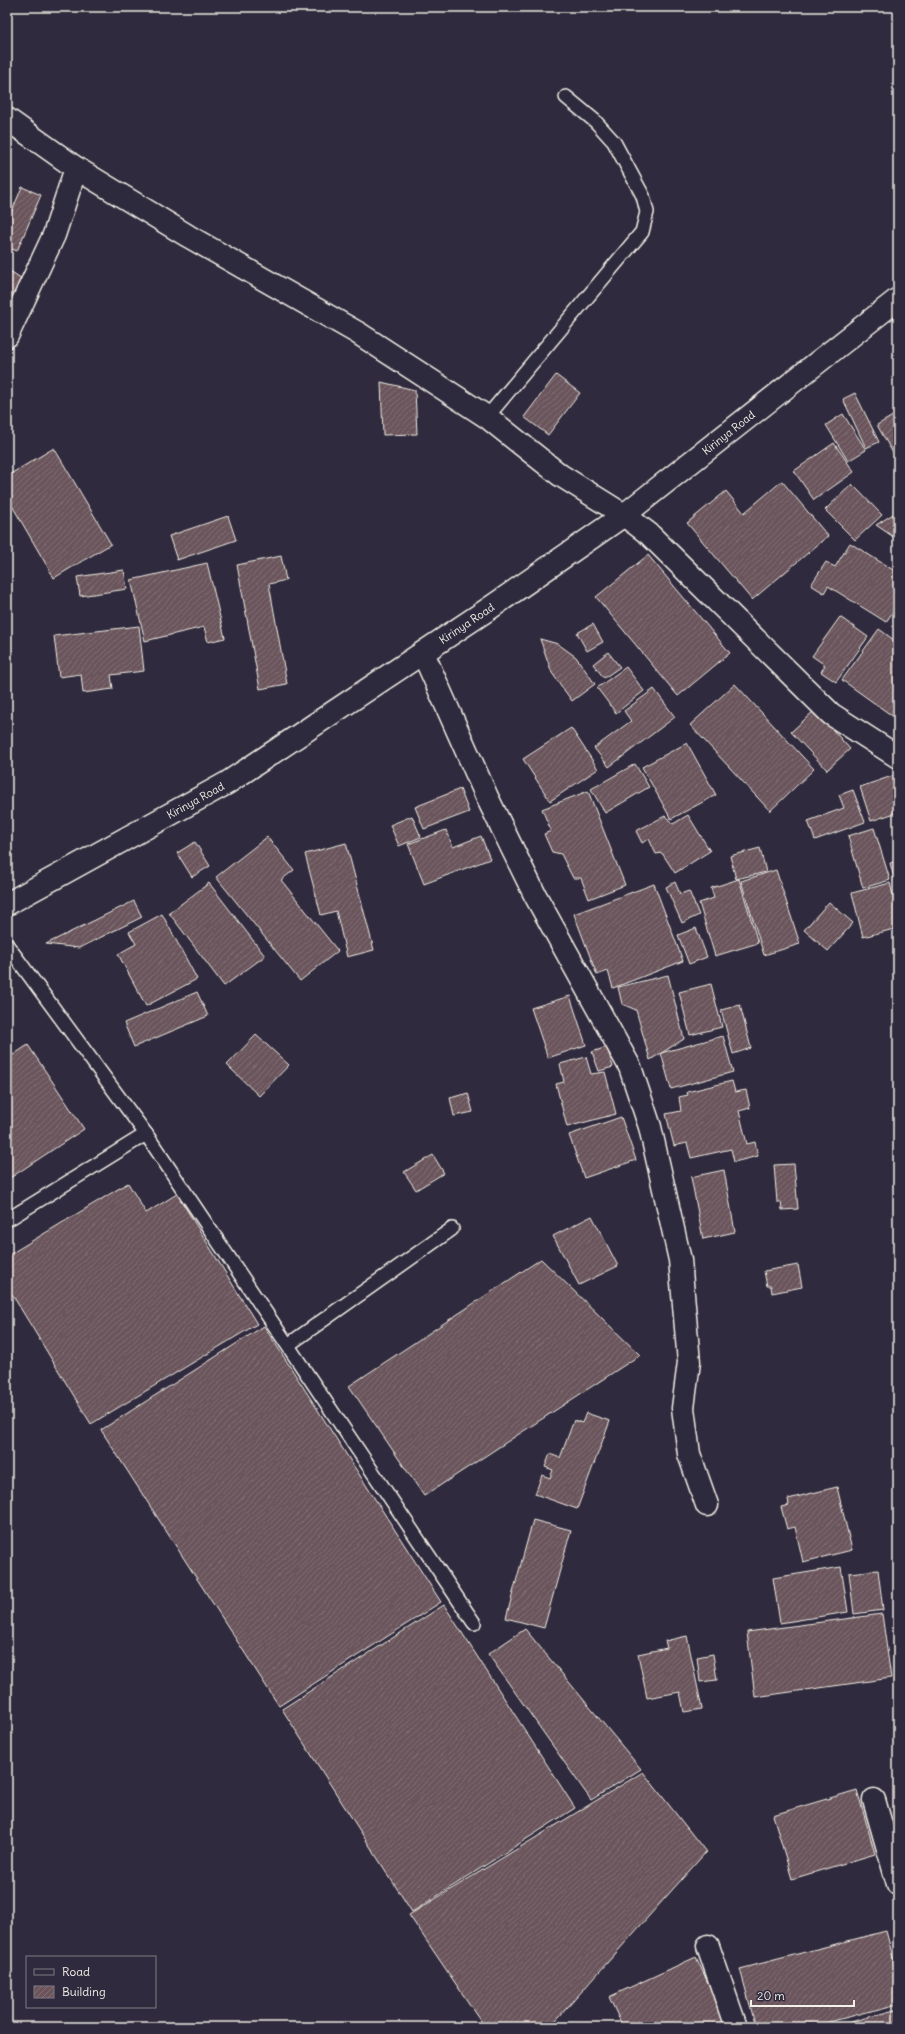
<svg xmlns="http://www.w3.org/2000/svg" width="905" height="2034" viewBox="0 0 905 2034" font-family="Delius,sans-serif">
<style>
.building{fill:url(#building-hatch);stroke:#f4f1e8}
.lines{fill:none;stroke-linecap:round;stroke-linejoin:round}
.lane-casing{stroke:#f4f1e8;stroke-width:16}
.street-casing{stroke:#f4f1e8;stroke-width:25}
.secondary-casing{stroke:#f4f1e8;stroke-width:25}
.lane{stroke:#2f2a3d;stroke-width:13}
.street{stroke:#2f2a3d;stroke-width:22}
.secondary{stroke:#2f2a3d;stroke-width:22}
.labels{text-anchor:middle;stroke-width:3;stroke-linejoin:round;paint-order:stroke}
.street-label{font-size:11px;fill:#f4f1e8;stroke:#2f2a3d}
</style>
<defs>
<pattern id="building-hatch" width="6" height="6" patternUnits="userSpaceOnUse"><rect width="6" height="6" fill="#6b555b"/><path d="M-1 1l2-2M0 6l6-6M5 7l2-2" fill="none" stroke="#816e73"/></pattern>
</defs>
<rect width="100%" height="100%" fill="#2f2a3d"/>
<filter id="ink" filterUnits="userSpaceOnUse"><feTurbulence type="fractalNoise" baseFrequency=".025" numOctaves="2"/><feDisplacementMap in="SourceGraphic" scale="8" xChannelSelector="R" yChannelSelector="G"/><feConvolveMatrix kernelMatrix="1 2 1 2 8 2 1 2 1" color-interpolation-filters="sRGB"/></filter>
<g filter="url(#ink)">
<g class="building">
<path d="M22 187 41 195 17 251 7 247V223Z"/>
<path d="M7 269 30 284 7 320Z"/>
<path d="M556 375 580 393 548 435 524 417Z"/>
<path d="M381 382 415 390 417 434 383 435Z"/>
<path d="M855 393 879 442 866 448 843 399Z"/>
<path d="M898 413V462L877 425Z"/>
<path d="M843 414 866 450 848 461 826 425Z"/>
<path d="M834 443 854 472 814 500 794 471Z"/>
<path d="M54 448 111 544 54 578 7 497V476Z"/>
<path d="M782 481 828 536 752 600 687 523 726 491 744 513Z"/>
<path d="M852 484 882 515 855 540 825 510Z"/>
<path d="M898 511V540L876 525Z"/>
<path d="M228 516 236 540 177 560 169 536Z"/>
<path d="M850 543 898 573V604L886 622 828 586 824 593 811 585 826 562 835 567Z"/>
<path d="M648 555 730 653 678 696 596 597Z"/>
<path d="M281 556 286 580 269 584 287 684 260 689 237 565Z"/>
<path d="M207 563 225 638 208 642 204 627 145 641 131 580Z"/>
<path d="M124 570 127 589 80 596 77 577Z"/>
<path d="M840 617 868 637 836 682 821 672 825 665 812 656Z"/>
<path d="M593 624 603 642 587 651 577 633Z"/>
<path d="M139 626 144 671 111 675 113 689 83 693 81 674 59 677 54 636Z"/>
<path d="M879 629 898 643V720L842 680Z"/>
<path d="M540 639 558 644 576 657 595 684 572 701 552 673Z"/>
<path d="M608 652 620 667 604 678 593 664Z"/>
<path d="M626 667 644 691 616 713 597 688Z"/>
<path d="M735 684 814 769 770 811 690 725Z"/>
<path d="M654 689 675 717 609 767 594 748 631 721 624 711Z"/>
<path d="M815 710 850 749 827 770 791 732Z"/>
<path d="M571 728 598 769 550 801 523 759Z"/>
<path d="M687 743 716 795 671 819 642 767Z"/>
<path d="M635 764 649 787 605 813 591 789Z"/>
<path d="M898 774V812L871 821 860 787Z"/>
<path d="M460 789 469 812 424 829 415 807Z"/>
<path d="M853 790 865 822 815 840 808 821 844 808 839 795Z"/>
<path d="M588 791 625 885 589 899 581 878H573L561 854 552 852 544 834 551 831 542 809Z"/>
<path d="M688 815 710 851 675 873 662 853 656 854 649 839 642 843 636 831 665 816 673 824Z"/>
<path d="M412 816 421 837 399 846 390 825Z"/>
<path d="M874 828 890 880 863 888 848 836Z"/>
<path d="M446 830 453 847 481 836 490 859 424 884 408 844Z"/>
<path d="M267 837 294 870 281 880 338 951 300 981 216 877Z"/>
<path d="M195 842 210 866 192 877 177 853Z"/>
<path d="M346 843 374 950 347 957 336 911 321 915 305 854Z"/>
<path d="M760 848 766 872 736 879 730 856Z"/>
<path d="M898 861V892L890 863Z"/>
<path d="M776 870 800 944 764 955 741 881Z"/>
<path d="M739 879 758 943 715 956 699 903 714 898 711 888Z"/>
<path d="M675 882 680 894 689 891 699 915 682 923 666 887Z"/>
<path d="M209 883 265 956 224 986 169 913Z"/>
<path d="M890 883 898 915V928L863 937 852 893Z"/>
<path d="M654 884 683 961 613 988 608 971 597 975 574 914Z"/>
<path d="M134 901 142 917 79 948 46 944Z"/>
<path d="M829 902 853 923 828 951 804 930Z"/>
<path d="M162 914 197 979 146 1006 118 954 136 944 129 932Z"/>
<path d="M696 928 707 957 689 964 678 935Z"/>
<path d="M668 975 684 1039 650 1060 636 1010 622 1004 618 987Z"/>
<path d="M711 984 722 1027 690 1035 679 992Z"/>
<path d="M197 992 208 1016 134 1047 124 1023Z"/>
<path d="M570 996 586 1045 548 1058 531 1008Z"/>
<path d="M740 1005 751 1048 733 1054 721 1010Z"/>
<path d="M256 1035 289 1065 259 1096 227 1065Z"/>
<path d="M723 1036 733 1072 671 1089 661 1053Z"/>
<path d="M28 1045 84 1129 7 1180V1059Z"/>
<path d="M607 1047 613 1067 599 1071 592 1052Z"/>
<path d="M586 1057 591 1074 605 1072 616 1114 567 1127 556 1084 564 1082 560 1064Z"/>
<path d="M732 1081 735 1092 746 1090 750 1108 739 1111 747 1144 755 1142 758 1156 734 1162 731 1149 691 1158 687 1143 674 1146 666 1114 681 1111 679 1097 688 1095 687 1092Z"/>
<path d="M468 1093 473 1112 454 1116 450 1098Z"/>
<path d="M621 1117 636 1160 584 1178 569 1135Z"/>
<path d="M433 1155 444 1173 416 1190 404 1172Z"/>
<path d="M794 1164 798 1209 782 1210 781 1202H777L774 1165Z"/>
<path d="M724 1170 735 1232 703 1239 691 1177Z"/>
<path d="M128 1183 146 1213 177 1194 257 1324 91 1424 7 1286V1256Z"/>
<path d="M592 1216 618 1266 579 1285 553 1236Z"/>
<path d="M541 1259 640 1355 424 1496 349 1386Z"/>
<path d="M798 1265 802 1287 772 1293 771 1286H767L764 1271Z"/>
<path d="M264 1326 441 1602 279 1706 101 1430Z"/>
<path d="M586 1413 610 1421 577 1509 535 1494 542 1475 550 1478 553 1470 545 1467 550 1454 560 1458 574 1420 582 1423Z"/>
<path d="M837 1487 852 1550 803 1562 795 1527 787 1529 781 1507 789 1505 788 1499Z"/>
<path d="M533 1520 571 1530 544 1628 506 1618Z"/>
<path d="M841 1567 848 1612 780 1623 773 1578Z"/>
<path d="M878 1570 883 1610 854 1614 849 1573Z"/>
<path d="M444 1605 575 1808 412 1912 282 1709Z"/>
<path d="M882 1614 891 1678 755 1697 747 1632Z"/>
<path d="M525 1629 641 1769 591 1800 488 1654Z"/>
<path d="M687 1636 702 1709 684 1712 680 1692 647 1698 638 1654 667 1648 665 1641Z"/>
<path d="M713 1654 717 1680 700 1682 697 1657Z"/>
<path d="M643 1772 706 1852 550 2027H485L409 1915Z"/>
<path d="M857 1790 875 1854 792 1879 773 1815Z"/>
<path d="M886 1931 898 1976V2004L810 2027H756L740 1969Z"/>
<path d="M696 1957 727 2024 721 2027H623L609 1997Z"/>
<path d="M898 2009V2027H833Z"/>
</g>
<g class="lines">
<g class="lane-casing">
<g id="lane">
<path d="M487 417 642 232 647 212 643 196 614 142 595 121 566 97"/>
<path d="M7 945 146 1134 474 1623"/>
<path d="M7 1220 146 1134"/>
<path d="M288 1345 452 1229"/>
</g>
</g>
<g class="street-casing">
<g id="street">
<path d="M7 119 76 168 188 236 358 333 487 417 560 475 624 515 649 534 831 714 898 757"/>
<path d="M7 336 54 235 76 168"/>
<path d="M423 653 487 797 535 895 630 1067 650 1127 680 1260 689 1362 683 1408 689 1454 707 1505"/>
<path d="M874 1800 898 1884"/>
<path d="M708 1946 736 2027"/>
</g>
</g>
<g class="secondary-casing">
<g id="secondary">
<path id="s1" d="M7 904 227 783 490 608 624 515 898 299"/>
</g>
</g>
<use href="#lane" class="lane"/>
<use href="#street" class="street"/>
<use href="#secondary" class="secondary"/>
</g>
</g>
<g class="labels">
<g class="street-label">
<text dy="4" stroke="none"><textPath href="#s1" startOffset="863">Kirinya Road</textPath></text>
<text dy="4" stroke="none"><textPath href="#s1" startOffset="539">Kirinya Road</textPath></text>
<text dy="4" stroke="none"><textPath href="#s1" startOffset="215">Kirinya Road</textPath></text>
</g>
</g>
<rect width="905" height="2034" fill="none" stroke="#2f2a3d" stroke-width="24"/>
<rect x="12" y="12" width="881" height="2010" fill="none" stroke="#f4f1e8" stroke-width="1.5" filter="url(#ink)"/>
<rect x="26" y="1956" width="130" height="52" fill="#2f2a3d" stroke="#7e7a81"/>
<rect x="34" y="1969" width="20" height="6" fill="#2f2a3d" stroke="#7e7a81"/>
<text x="62" y="1976" font-size="12" fill="#f4f1e8">Road</text>
<rect x="34" y="1986" width="20" height="12" fill="url(#building-hatch)" stroke="#7e7a81"/>
<text x="62" y="1996" font-size="12" fill="#f4f1e8">Building</text>
<path d="M751 2000v6h103v-6" fill="none" stroke="#f4f1e8" stroke-width="2"/>
<text x="757" y="2000" font-size="12" fill="#f4f1e8" stroke="#2f2a3d" stroke-width="3" paint-order="stroke">20 m</text>
</svg>
